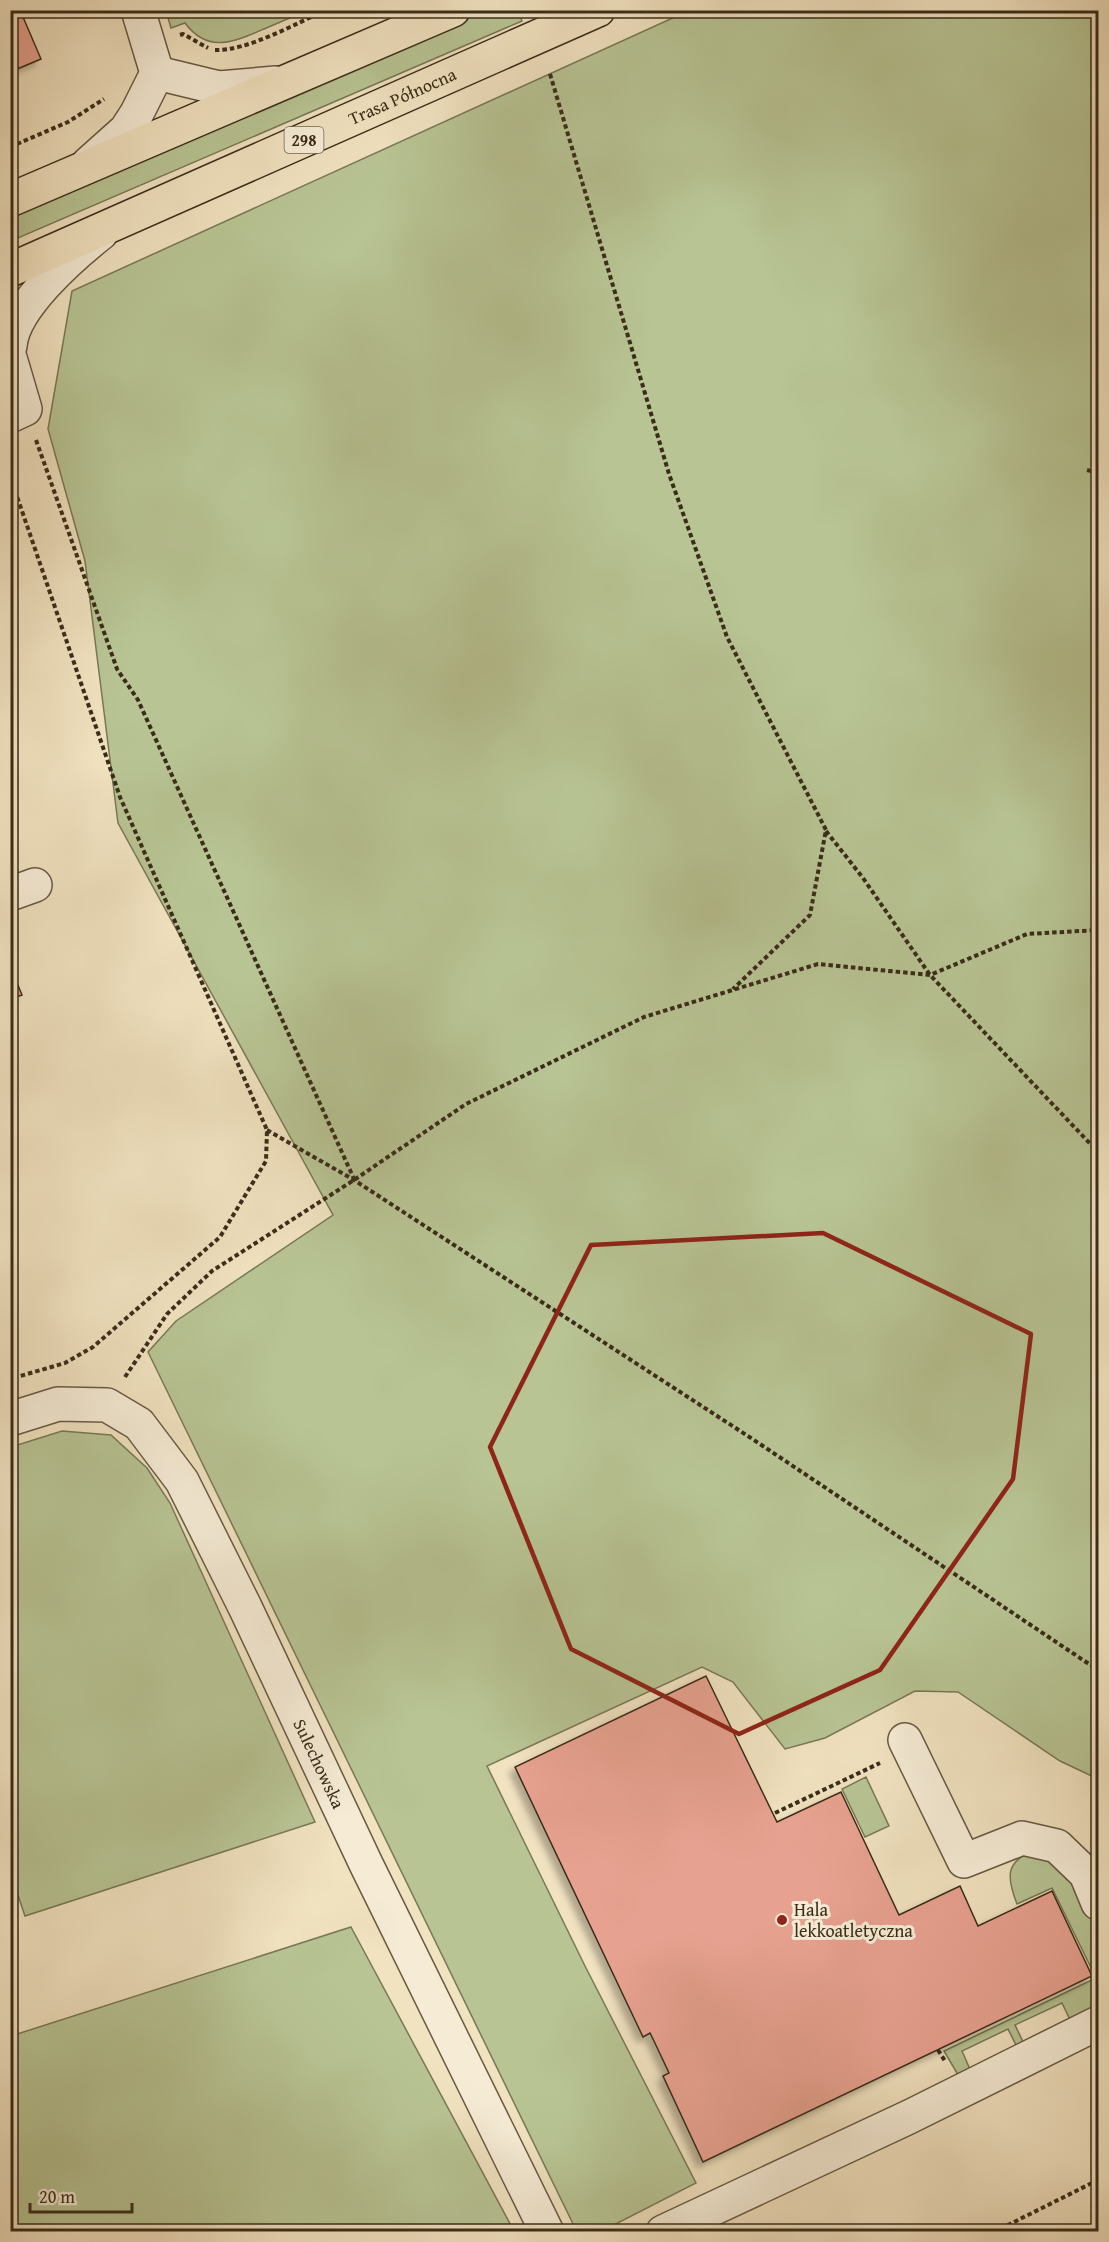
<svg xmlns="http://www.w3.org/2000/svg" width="1109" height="2242" viewBox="0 0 1109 2242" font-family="'Gentium Book Plus',serif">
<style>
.green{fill:#b8c494;stroke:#797856;stroke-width:1.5}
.building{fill:#e7a190;stroke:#3a2c19;stroke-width:1.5;filter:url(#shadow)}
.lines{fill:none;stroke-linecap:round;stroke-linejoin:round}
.minor-casing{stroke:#685a43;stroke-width:36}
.major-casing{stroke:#3a2c19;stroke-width:36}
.path{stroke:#3a2c19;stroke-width:4;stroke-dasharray:4.5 3;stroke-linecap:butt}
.minor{stroke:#f6ecd6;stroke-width:33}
.major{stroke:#f1e2c0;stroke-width:33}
.marked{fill:none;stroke:#8f2418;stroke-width:4.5;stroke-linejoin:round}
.poi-dot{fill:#8f2418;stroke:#f6ecd6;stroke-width:2}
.labels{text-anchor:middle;stroke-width:6;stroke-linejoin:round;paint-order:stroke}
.shield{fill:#f6ecd6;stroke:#726652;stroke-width:1.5}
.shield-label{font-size:16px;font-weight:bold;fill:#3a2c19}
.street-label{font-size:18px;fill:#3a2c19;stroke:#f6ecd6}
.poi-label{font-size:18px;fill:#3a2c19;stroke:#f6ecd6;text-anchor:start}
</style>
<defs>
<filter id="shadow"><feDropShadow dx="-5.5" dy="5.5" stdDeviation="3" flood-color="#0004"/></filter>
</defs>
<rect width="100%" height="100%" fill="#f1e2c0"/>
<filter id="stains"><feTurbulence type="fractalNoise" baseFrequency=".00333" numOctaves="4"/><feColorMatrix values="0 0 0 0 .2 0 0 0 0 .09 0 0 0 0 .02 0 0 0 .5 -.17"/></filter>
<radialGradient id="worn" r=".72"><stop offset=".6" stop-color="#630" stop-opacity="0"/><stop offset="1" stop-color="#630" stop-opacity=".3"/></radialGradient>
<g class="green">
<path d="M166 11V10L306 11C292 17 278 23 264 29 234 42 208 54 185 23L171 28Z"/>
<path d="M484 11H518L522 21 11 241 10 218Z"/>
<path d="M688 11H1098V1779L1060 1761 958 1692 915 1691 825 1738 785 1749 733 1682 702 1667 487 1766 585 1966 696 2183 602 2231 577 2232 148 1352 176 1321 333 1215 118 823 85 561 48 429 72 291Z"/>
<path d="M62 1431 111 1435 147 1468 170 1503 315 1822 25 1916 10 1872 11 1447Z"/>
<path d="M866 1777 889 1826 865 1837 842 1789Z"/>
<path d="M1037 1849 1076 1878 1098 1925V2012L1073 2026 1062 2003 1015 2025 1026 2048 1019 2051 1008 2029 962 2051 972 2074 961 2080 944 2051 1096 1978 1052 1888 1017 1904C1006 1876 1005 1861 1037 1849Z"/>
<path d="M351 1927 514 2231H11V2036Z"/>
</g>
<g class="building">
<path d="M10 10H20L41 59 10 72Z"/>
<path d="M13 973 22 995 10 999V974Z"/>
<path d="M706 1676 777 1822 841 1792 899 1915 960 1886 978 1926 1052 1891 1092 1976 703 2162 663 2076 669 2073 653 2039 650 2033 643 2037 515 1767Z"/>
</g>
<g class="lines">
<g class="minor-casing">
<g id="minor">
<path d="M157 73 219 88 276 83"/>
<path d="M88 164 126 130 137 113 157 73 138 10"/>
<path d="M10 346C13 307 71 257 101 233"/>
<path d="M10 358 25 409 10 416"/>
<path d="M10 894 35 885"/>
<path id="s1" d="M10 1419 58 1404 107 1405 139 1424 182 1481 245 1607 366 1864 547 2232"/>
<path d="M905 1740 964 1861 1022 1838 1057 1846 1086 1874 1098 1903"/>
<path d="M663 2232 909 2117 1098 2023"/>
</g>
</g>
<g class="major-casing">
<g id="major">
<path d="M10 200 453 10"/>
<path id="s2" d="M10 270 598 10"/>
</g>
</g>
<g class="path">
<path d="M180 35 183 34 208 48"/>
<path d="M215 50C247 51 295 24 326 10"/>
<path d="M550 74 669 474 727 637 826 830 810 915 733 989"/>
<path d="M10 147 68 122 104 99"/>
<path d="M36 440 117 669 138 700 354 1179"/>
<path d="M1087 470 1098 473"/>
<path d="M10 476 120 797 267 1130 266 1161 220 1237 93 1347 65 1363 10 1379"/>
<path d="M826 831 863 878 930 975 1098 1152"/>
<path d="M267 1130 354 1180 754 1440 1098 1670"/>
<path d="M125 1377 167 1314 212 1271 354 1180 466 1104 644 1017 818 964 930 975 1027 934 1098 930"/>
<path d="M775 1813 880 1763"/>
<path d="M938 2050 945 2061"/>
<path d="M994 2232 1098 2180"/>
</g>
<use href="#minor" class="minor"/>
<use href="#major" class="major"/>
</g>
<path class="marked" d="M823 1233 1031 1334 1013 1479 880 1670 739 1734 571 1649 490 1447 591 1245Z"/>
<circle class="poi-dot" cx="782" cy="1920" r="6"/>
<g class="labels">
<rect class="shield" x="284.5" y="127" width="39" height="26" rx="4.5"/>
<g class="shield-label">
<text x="304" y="146">298</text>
</g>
<g class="street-label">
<text dy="6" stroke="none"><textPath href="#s2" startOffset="429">Trasa Północna</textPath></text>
<text dy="6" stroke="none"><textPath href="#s1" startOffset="522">Sulechowska</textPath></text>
</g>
<g class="poi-label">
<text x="794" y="1916">Hala<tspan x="794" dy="21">lekkoatletyczna</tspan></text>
</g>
</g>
<rect width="1109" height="2242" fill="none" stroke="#f1e2c0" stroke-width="36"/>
<rect x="12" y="12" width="1085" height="2218" fill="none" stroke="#3a2c19" stroke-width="3"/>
<rect x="18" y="18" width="1073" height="2206" fill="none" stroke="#3a2c19" stroke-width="1.5"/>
<path d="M30 2203v9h102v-9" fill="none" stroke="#3a2c19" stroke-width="3"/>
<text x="39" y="2203" font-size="18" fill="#3a2c19" stroke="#f6ecd6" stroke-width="4.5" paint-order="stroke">20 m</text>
<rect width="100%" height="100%" filter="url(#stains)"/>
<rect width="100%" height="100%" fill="url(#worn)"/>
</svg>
